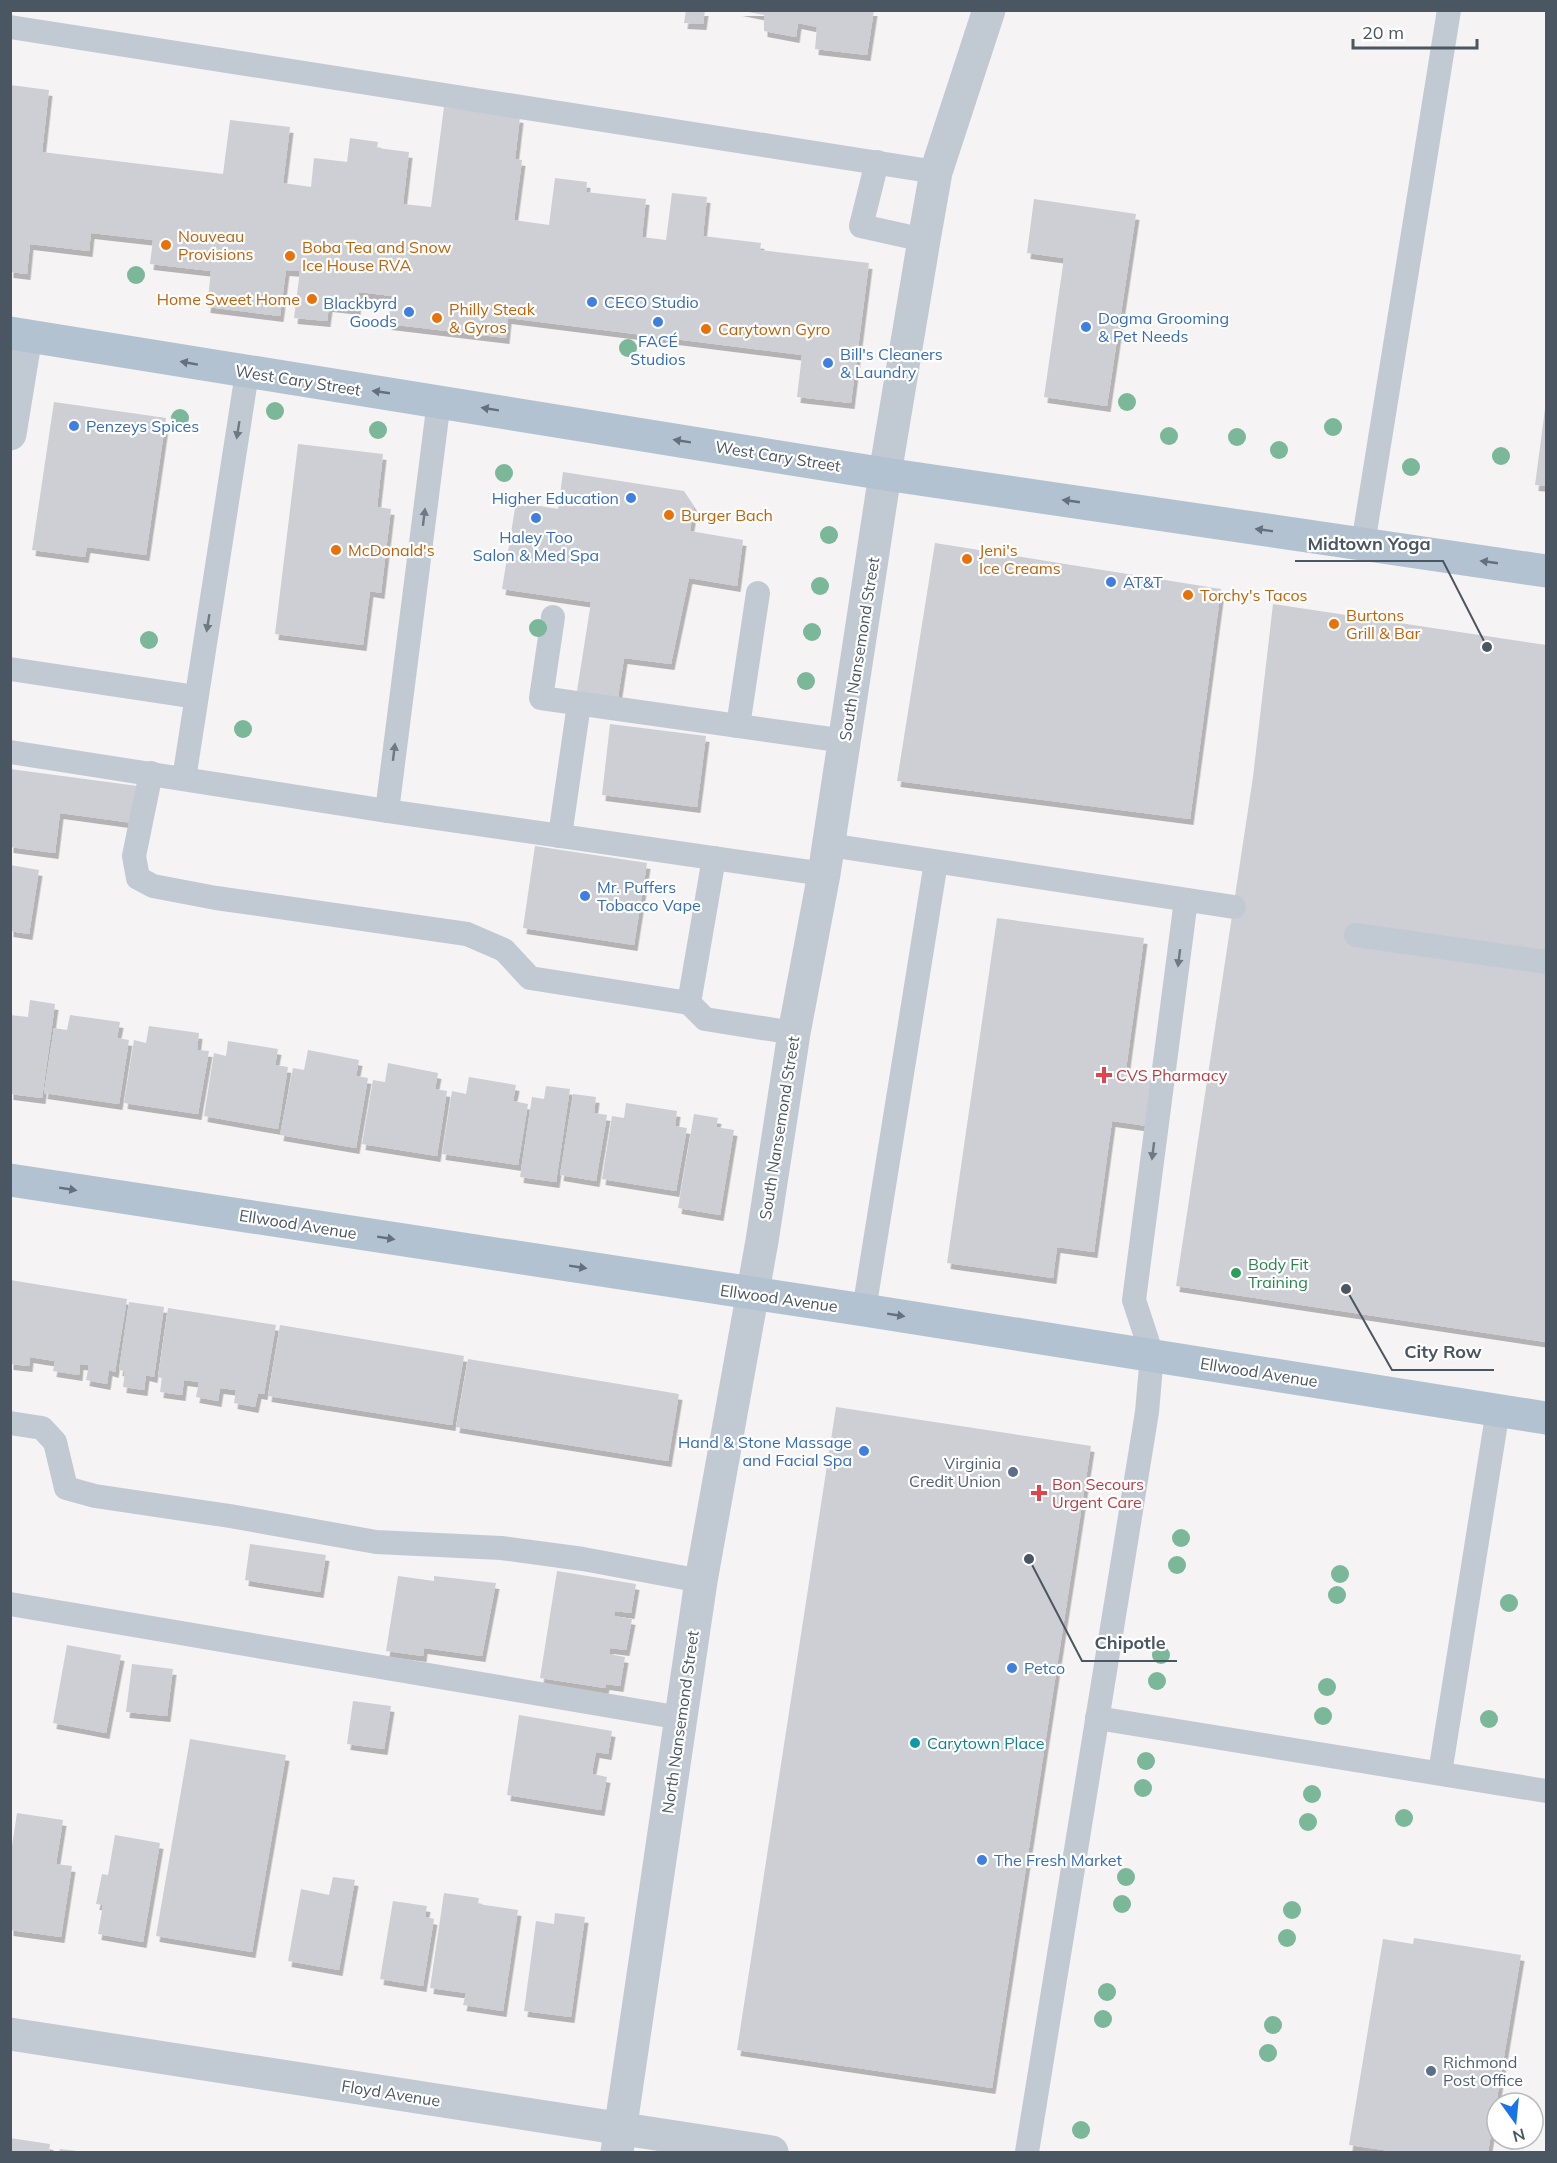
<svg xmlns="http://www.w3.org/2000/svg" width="1557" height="2163" viewBox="0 0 1557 2163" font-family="Mulish,sans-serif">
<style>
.building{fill:#cdcfd5;filter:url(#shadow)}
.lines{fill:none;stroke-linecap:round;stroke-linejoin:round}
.service{stroke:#c1cad2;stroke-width:24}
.minor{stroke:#c1cad2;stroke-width:33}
.primary{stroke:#b3c2d1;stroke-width:33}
.tree{fill:#7bb799}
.oneway{fill:#64717d}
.oneway2{fill:#6e7983}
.food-dot{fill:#e8710a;stroke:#fff;stroke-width:2}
.shop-dot{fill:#3f7fe0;stroke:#fff;stroke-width:2}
.health-dot{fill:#e0444e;stroke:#fff;stroke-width:2}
.leisure-dot{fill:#2e9e5b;stroke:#fff;stroke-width:2}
.service-dot{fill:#5c6f8a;stroke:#fff;stroke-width:2}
.culture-dot{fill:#0f9aa8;stroke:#fff;stroke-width:2}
.labels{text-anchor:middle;stroke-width:4.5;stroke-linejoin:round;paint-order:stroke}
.food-label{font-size:16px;fill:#c56008;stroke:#fff;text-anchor:start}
.shop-label{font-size:16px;fill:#366cbe;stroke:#fff;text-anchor:start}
.street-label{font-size:16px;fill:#4a5661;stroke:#fff}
.health-label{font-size:16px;fill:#be3a42;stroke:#fff;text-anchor:start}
.leisure-label{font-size:16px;fill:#27864d;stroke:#fff;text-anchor:start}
.service-label{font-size:16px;fill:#4e5e75;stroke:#fff;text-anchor:end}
.culture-label{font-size:16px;fill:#0d838f;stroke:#fff;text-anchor:start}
.leader{fill:none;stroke:#4a5661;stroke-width:2}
.callout-dot{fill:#4a5661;stroke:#fff;stroke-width:2}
.callout-label{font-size:18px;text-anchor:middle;font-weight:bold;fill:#4a5661;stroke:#fff;stroke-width:4.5;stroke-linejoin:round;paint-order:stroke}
</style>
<defs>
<filter id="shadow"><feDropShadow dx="3.5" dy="6" stdDeviation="0" flood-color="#0004"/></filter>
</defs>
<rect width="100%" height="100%" fill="#f5f3f3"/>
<g class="building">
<path d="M686 10H705L703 24 684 23Z"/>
<path d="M739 10H874L867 55 815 49 817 27 798 23 796 37 764 31V15Z"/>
<path d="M10 85 49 90 42 152 223 174 230 120 290 127 283 183 311 187 314 158 347 162 350 138 378 142 377 148 409 152 403 204 431 207 444 107 520 117 515 159 522 160 514 220 549 225 555 178 587 182 586 192 646 199 642 237 666 240 672 193 707 197 703 236 761 243 760 250 869 263 851 403 797 397 802 355 508 318 506 338 388 324 392 296 359 292 357 309 329 306 327 321 294 318 300 271 286 270 280 316 207 307 211 271 150 264 153 240 91 233 89 251 30 244 27 274 10 272Z"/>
<path d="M1034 199 1136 214 1107 406 1044 397 1064 258 1027 253Z"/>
<path d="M54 402 166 418 146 555 87 547 85 557 32 550Z"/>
<path d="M1545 409H1546V486L1535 485Z"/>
<path d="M298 444 383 454 377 507 391 509 381 593 370 591 363 645 275 634Z"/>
<path d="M563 472 684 491 694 506 690 531 743 540 737 586 689 578 671 664 624 658 618 697 577 691 591 602 502 589 516 502 558 509Z"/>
<path d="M935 543 1221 589 1190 819 897 781Z"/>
<path d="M1273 604 1546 645V1342L1176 1286 1253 777Z"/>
<path d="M610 724 706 736 697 807 602 795Z"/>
<path d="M10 769 145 787 140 824 60 813 55 853 10 847Z"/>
<path d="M535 846 647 863 634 945 523 928Z"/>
<path d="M10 865 39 870 29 934 10 931Z"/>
<path d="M997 918 1144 938 1125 1077 1154 1081 1147 1126 1112 1121 1094 1252 1057 1247 1053 1278 947 1263Z"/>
<path d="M30 1000 55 1004 42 1098 10 1094V1015L28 1017Z"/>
<path d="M70 1015 120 1022 117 1038 129 1040 119 1104 44 1093 54 1028 67 1030Z"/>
<path d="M149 1026 199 1033 197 1050 209 1051 198 1114 124 1103 134 1040 146 1043Z"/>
<path d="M228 1041 278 1049 275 1065 288 1067 278 1129 204 1116 214 1053 226 1056Z"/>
<path d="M308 1050 359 1060 356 1076 368 1078 356 1148 280 1135 293 1068 304 1070Z"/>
<path d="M388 1063 438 1073 435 1089 447 1091 437 1156 362 1144 373 1080 385 1082Z"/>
<path d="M469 1077 516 1085 513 1101 528 1104 518 1165 442 1154 452 1091 466 1094Z"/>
<path d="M546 1086 570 1089 556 1182 520 1177 532 1097 544 1099Z"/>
<path d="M573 1094 596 1097 594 1113 607 1115 596 1181 560 1175Z"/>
<path d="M626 1103 677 1111 675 1126 687 1128 676 1191 602 1179 612 1116 624 1118Z"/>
<path d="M694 1114 718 1118 716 1127 734 1130 720 1215 678 1208Z"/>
<path d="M10 1280 127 1299 115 1372 109 1370 107 1384 86 1380 89 1365 80 1364 79 1375 53 1371 55 1361 42 1359 30 1357 29 1366 10 1364Z"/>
<path d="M129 1302 164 1307 154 1377 146 1375 144 1390 123 1387 125 1371 119 1370Z"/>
<path d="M168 1308 276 1325 264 1394 258 1393 255 1407 234 1403 236 1390 220 1388 218 1401 196 1397 199 1382 184 1380 182 1395 160 1392 162 1378 158 1377Z"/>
<path d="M280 1325 464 1356 452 1425 268 1396Z"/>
<path d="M468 1359 679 1394 668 1461 456 1427Z"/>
<path d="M836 1407 1091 1446 992 2088 737 2050Z"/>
<path d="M250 1544 326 1555 320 1592 245 1580Z"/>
<path d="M557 1571 636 1584 631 1613 615 1611 614 1616 632 1619 626 1650 610 1648 609 1654 625 1657 620 1686 606 1684 605 1688 540 1678Z"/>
<path d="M398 1576 434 1581V1576L496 1583 482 1656 424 1648 423 1656 386 1651Z"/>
<path d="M67 1645 121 1655 106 1733 53 1723Z"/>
<path d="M132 1664 173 1669 167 1716 126 1712Z"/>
<path d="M353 1701 391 1706 384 1749 347 1744Z"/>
<path d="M519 1715 612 1731 608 1754 596 1752 593 1768V1774L607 1777 601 1810 507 1795Z"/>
<path d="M190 1739 286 1755 252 1952 156 1936Z"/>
<path d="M17 1813 63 1820 56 1864 72 1866 61 1937 10 1930V1859Z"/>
<path d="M115 1835 160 1843 143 1942 98 1934 103 1905 96 1904 102 1874 108 1875Z"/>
<path d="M333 1877 355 1880 339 1970 288 1961 301 1889 329 1895Z"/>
<path d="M444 1893 479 1898 478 1904 518 1910 503 2011 463 2005 466 1993 430 1988Z"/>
<path d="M393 1901 427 1906 425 1917 434 1919 423 1986 380 1979Z"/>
<path d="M555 1913 585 1917 571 2017 524 2011 536 1921 554 1924Z"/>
<path d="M1414 1938 1521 1955 1488 2152H1397L1349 2145 1383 1939 1413 1944Z"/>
<path d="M10 2138 50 2144 49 2152H10Z"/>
<path d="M60 2149 77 2151V2152H59Z"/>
</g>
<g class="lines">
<g class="service">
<path d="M10 27 936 172"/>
<path d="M877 162 861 226 924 240"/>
<path d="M1363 544 1449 10"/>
<path d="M553 617 541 698 845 741"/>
<path d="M10 669 196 697"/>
<path d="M738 726 758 593"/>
<path d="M10 752 387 811 824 874"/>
<path d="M151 773 134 856 138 878 153 886 216 898 467 934 504 950 530 978 689 1003"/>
<path d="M184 779 247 373"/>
<path d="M387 811 439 401"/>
<path d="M560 836 579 704"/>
<path d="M829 845 1234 907"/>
<path d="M714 858 689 1003 705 1019 794 1033"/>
<path d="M1356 935 1546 962"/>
<path d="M864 1310 936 862"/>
<path d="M10 1423 42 1428 55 1442 66 1488 95 1496 230 1516 376 1542 501 1548 583 1559 701 1581"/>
<path d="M10 1604 681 1718"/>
<path d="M1097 1718 1546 1791"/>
<path d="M1440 1773 1498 1410"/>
<path d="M1027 2152 1147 1412 1152 1355 1134 1300 1186 900"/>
</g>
<g class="minor">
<path d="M10 434 26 336"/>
<path d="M10 2034 772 2152"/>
<path d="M617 2152 701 1581 762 1241 794 1033 824 874 885 474 924 240 936 172 989 10"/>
</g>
<g class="primary">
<path d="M10 333 885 474 1546 571"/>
<path d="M10 1180 864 1310 1546 1418"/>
</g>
</g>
<g class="tree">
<circle cx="136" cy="275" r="9"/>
<circle cx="628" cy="348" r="9"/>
<circle cx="1127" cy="402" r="9"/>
<circle cx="275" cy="411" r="9"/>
<circle cx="180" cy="418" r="9"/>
<circle cx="1333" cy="427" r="9"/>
<circle cx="378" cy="430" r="9"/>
<circle cx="1169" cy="436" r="9"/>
<circle cx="1237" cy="437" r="9"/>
<circle cx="1279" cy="450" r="9"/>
<circle cx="1501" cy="456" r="9"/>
<circle cx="1411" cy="467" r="9"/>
<circle cx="504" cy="473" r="9"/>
<circle cx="829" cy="535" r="9"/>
<circle cx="820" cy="586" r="9"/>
<circle cx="538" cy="628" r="9"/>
<circle cx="812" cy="632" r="9"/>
<circle cx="149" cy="640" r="9"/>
<circle cx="806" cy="681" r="9"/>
<circle cx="243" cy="729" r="9"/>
<circle cx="1181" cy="1538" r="9"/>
<circle cx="1177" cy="1565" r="9"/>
<circle cx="1340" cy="1574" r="9"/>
<circle cx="1337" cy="1595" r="9"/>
<circle cx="1509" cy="1603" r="9"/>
<circle cx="1161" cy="1655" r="9"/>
<circle cx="1157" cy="1681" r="9"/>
<circle cx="1327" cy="1687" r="9"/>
<circle cx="1323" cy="1716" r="9"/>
<circle cx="1489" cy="1719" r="9"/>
<circle cx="1146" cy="1761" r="9"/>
<circle cx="1143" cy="1788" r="9"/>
<circle cx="1312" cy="1794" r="9"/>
<circle cx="1404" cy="1818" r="9"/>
<circle cx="1308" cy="1822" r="9"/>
<circle cx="1126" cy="1877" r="9"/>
<circle cx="1122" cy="1904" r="9"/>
<circle cx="1292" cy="1910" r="9"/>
<circle cx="1287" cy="1938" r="9"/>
<circle cx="1107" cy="1992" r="9"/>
<circle cx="1103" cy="2019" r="9"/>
<circle cx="1273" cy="2025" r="9"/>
<circle cx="1268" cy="2053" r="9"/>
<circle cx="1081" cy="2130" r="9"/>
</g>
<defs><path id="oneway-solid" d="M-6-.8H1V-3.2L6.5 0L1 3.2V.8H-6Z" transform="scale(1.5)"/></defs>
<g class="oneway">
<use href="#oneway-solid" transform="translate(189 363) rotate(-170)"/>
<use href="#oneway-solid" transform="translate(381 392) rotate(-172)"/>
<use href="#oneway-solid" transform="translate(490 409) rotate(-171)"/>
<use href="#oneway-solid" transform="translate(682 441) rotate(-171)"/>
<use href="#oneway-solid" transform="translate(1071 501) rotate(-172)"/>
<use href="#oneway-solid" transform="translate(1264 530) rotate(-172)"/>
<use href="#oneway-solid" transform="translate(1489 562) rotate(-172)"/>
<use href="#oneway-solid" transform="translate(68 1189) rotate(9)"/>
<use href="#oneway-solid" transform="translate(386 1238) rotate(9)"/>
<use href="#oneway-solid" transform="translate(578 1267) rotate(9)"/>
<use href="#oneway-solid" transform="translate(896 1315) rotate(9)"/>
</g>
<g class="oneway2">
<use href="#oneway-solid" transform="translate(238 430) rotate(99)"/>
<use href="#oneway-solid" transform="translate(424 517) rotate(-83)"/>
<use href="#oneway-solid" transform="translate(208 623) rotate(99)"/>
<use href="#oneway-solid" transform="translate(394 752) rotate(-83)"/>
<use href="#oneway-solid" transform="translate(1179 958) rotate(97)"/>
<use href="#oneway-solid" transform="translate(1153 1151) rotate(97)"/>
</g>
<g class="food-dot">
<circle cx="166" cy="245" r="6"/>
<circle cx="290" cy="256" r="6"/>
<circle cx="312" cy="299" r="6"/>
<circle cx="437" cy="318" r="6"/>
<circle cx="706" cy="329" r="6"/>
<circle cx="669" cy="515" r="6"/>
<circle cx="336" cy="550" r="6"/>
<circle cx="967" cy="559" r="6"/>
<circle cx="1188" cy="595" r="6"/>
<circle cx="1334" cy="624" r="6"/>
</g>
<g class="shop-dot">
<circle cx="592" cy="302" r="6"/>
<circle cx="409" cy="312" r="6"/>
<circle cx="658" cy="322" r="6"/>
<circle cx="1086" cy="327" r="6"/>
<circle cx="828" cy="363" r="6"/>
<circle cx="74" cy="426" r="6"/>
<circle cx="631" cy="498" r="6"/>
<circle cx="536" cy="518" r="6"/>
<circle cx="1111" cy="582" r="6"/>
<circle cx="585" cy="896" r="6"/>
<circle cx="864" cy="1451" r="6"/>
<circle cx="1012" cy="1668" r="6"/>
<circle cx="982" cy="1860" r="6"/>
</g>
<g class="health-dot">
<path d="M1101 1066h6v6h6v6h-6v6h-6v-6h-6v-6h6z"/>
<path d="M1036 1484h6v6h6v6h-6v6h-6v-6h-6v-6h6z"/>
</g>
<circle class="leisure-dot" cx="1236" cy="1273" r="6"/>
<g class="service-dot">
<circle cx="1013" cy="1472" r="6"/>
<circle cx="1431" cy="2071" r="6"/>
</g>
<circle class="culture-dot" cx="915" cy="1743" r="6"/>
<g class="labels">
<g class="food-label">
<text x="178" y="242">Nouveau<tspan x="178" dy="18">Provisions</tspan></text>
<text x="302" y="253">Boba Tea and Snow<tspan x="302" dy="18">Ice House RVA</tspan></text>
<text x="300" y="305" text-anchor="end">Home Sweet Home</text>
<text x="449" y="315">Philly Steak<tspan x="449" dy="18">&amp; Gyros</tspan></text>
<text x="718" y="335">Carytown Gyro</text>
<text x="681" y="521">Burger Bach</text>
<text x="348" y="556">McDonald's</text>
<text x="979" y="556">Jeni's<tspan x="979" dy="18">Ice Creams</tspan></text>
<text x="1200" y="601">Torchy's Tacos</text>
<text x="1346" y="621">Burtons<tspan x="1346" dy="18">Grill &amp; Bar</tspan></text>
</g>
<g class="shop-label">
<text x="604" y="308">CECO Studio</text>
<text x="397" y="309" text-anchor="end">Blackbyrd<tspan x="397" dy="18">Goods</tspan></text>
<text x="1098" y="324">Dogma Grooming<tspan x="1098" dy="18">&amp; Pet Needs</tspan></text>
<text x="658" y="347" text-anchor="middle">FACÉ<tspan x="658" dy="18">Studios</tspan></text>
<text x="840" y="360">Bill's Cleaners<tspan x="840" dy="18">&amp; Laundry</tspan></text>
<text x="86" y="432">Penzeys Spices</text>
<text x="619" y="504" text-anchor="end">Higher Education</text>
<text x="536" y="543" text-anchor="middle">Haley Too<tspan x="536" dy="18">Salon &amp; Med Spa</tspan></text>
<text x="1123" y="588">AT&amp;T</text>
<text x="597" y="893">Mr. Puffers<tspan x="597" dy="18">Tobacco Vape</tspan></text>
<text x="852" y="1448" text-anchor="end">Hand &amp; Stone Massage<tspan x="852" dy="18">and Facial Spa</tspan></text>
<text x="1024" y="1674">Petco</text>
<text x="994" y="1866">The Fresh Market</text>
</g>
<g class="street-label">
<text transform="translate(298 380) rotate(9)" y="6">West Cary Street</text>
<text transform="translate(778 456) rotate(9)" y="6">West Cary Street</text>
<text transform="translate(859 649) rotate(-81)" y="6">South Nansemond Street</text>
<text transform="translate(779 1128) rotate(-81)" y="6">South Nansemond Street</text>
<text transform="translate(298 1224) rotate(9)" y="6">Ellwood Avenue</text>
<text transform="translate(779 1298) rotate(8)" y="6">Ellwood Avenue</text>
<text transform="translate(1259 1372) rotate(9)" y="6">Ellwood Avenue</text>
<text transform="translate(680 1722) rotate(-82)" y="6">North Nansemond Street</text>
<text transform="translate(391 2093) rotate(9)" y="6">Floyd Avenue</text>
</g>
<g class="health-label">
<text x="1116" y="1081">CVS Pharmacy</text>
<text x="1052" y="1490">Bon Secours<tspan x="1052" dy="18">Urgent Care</tspan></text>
</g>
<g class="leisure-label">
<text x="1248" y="1270">Body Fit<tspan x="1248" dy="18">Training</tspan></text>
</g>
<g class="service-label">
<text x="1001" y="1469">Virginia<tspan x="1001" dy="18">Credit Union</tspan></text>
<text x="1443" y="2068" text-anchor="start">Richmond<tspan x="1443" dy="18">Post Office</tspan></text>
</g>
<g class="culture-label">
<text x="927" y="1749">Carytown Place</text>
</g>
</g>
<path class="leader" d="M1487 647L1443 561H1295M1346 1289L1392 1370H1494M1029 1559L1082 1661H1177"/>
<g class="callout-dot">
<circle cx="1487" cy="647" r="6"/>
<circle cx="1346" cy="1289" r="6"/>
<circle cx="1029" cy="1559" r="6"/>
</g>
<g class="callout-label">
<text x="1369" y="550">Midtown Yoga</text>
<text x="1443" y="1358">City Row</text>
<text x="1130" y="1649">Chipotle</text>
</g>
<rect width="1557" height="2163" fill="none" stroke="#4a5661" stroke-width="24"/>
<g transform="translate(1515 2121) rotate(165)"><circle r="28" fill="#ffffff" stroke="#b7bbc0" stroke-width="1.5"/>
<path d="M0-4.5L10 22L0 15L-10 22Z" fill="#1a73e8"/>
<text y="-9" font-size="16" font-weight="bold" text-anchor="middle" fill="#4a5661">N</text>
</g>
<path d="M1353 39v9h124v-9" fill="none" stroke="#4a5661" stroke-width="3"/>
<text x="1362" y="39" font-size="18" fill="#4a5661" stroke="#ffffff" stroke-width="4.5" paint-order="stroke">20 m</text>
</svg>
